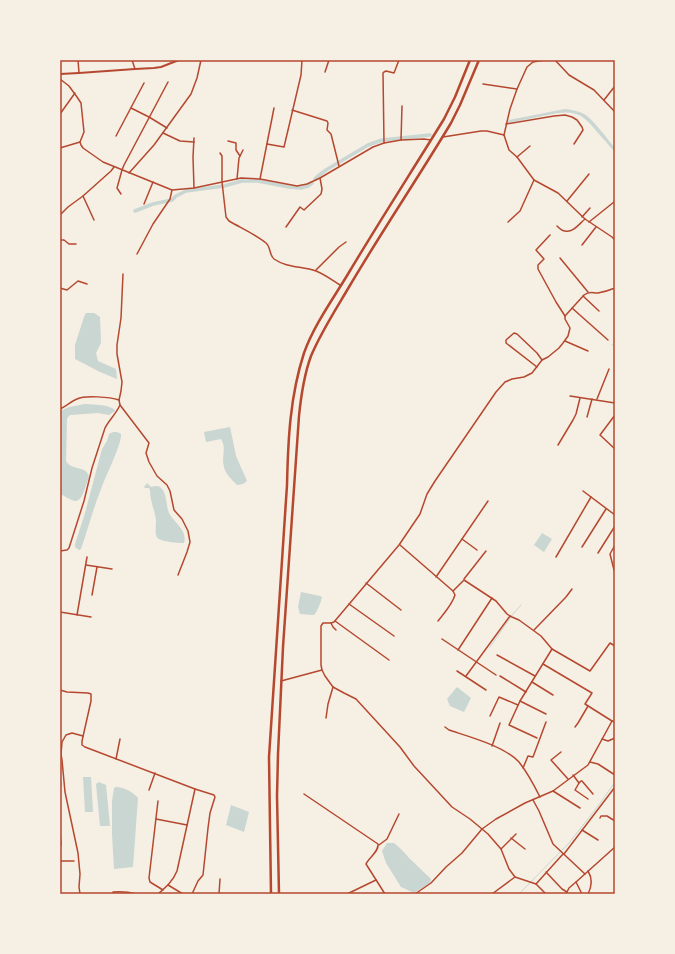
<svg xmlns="http://www.w3.org/2000/svg" width="675" height="954" viewBox="0 0 675 954" font-family="'DejaVu Sans',sans-serif">
<style>
.water{fill:#c9d6d2}
.lines{fill:none;stroke-linecap:round;stroke-linejoin:round}
.stream{stroke:#c9d6d2;stroke-width:1}
.canal{stroke:#c9d6d2;stroke-width:3.5}
.minor{stroke:#b5482f;stroke-width:1.5}
.tertiary{stroke:#b5482f;stroke-width:2}
.primary{stroke:#b5482f;stroke-width:2.5}
.neatline{fill:none;stroke:#b5482f;stroke-width:1.5}
</style>
<rect width="100%" height="100%" fill="#f6efe4"/>
<g class="water">
<path d="M565 109C572 110 578 111 584 114 594 120 607 139 615 148V152C609 146 604 139 598 133 586 118 579 110 558 113L508 123 509 120Z"/>
<path d="M86 313H94L100 317 101 343 96 353 98 361 116 369 117 379 100 372 75 359V345L84 317Z"/>
<path d="M85 404C96 405 105 404 114 409L115 411 109 415 98 413 70 415 68 417 67 419 66 461C71 471 87 465 89 477 86 483 83 502 75 501 70 500 65 496 60 494V411L69 407Z"/>
<path d="M230 427 236 456 247 481 243 484 237 485C232 480 225 473 224 467 221 457 227 448 221 439L206 442 204 432Z"/>
<path d="M113 432H117L121 434C122 444 105 477 101 489 93 509 88 529 81 549L79 550 75 547V544L85 513 102 449 107 441 109 434Z"/>
<path d="M147 483 151 487C155 486 159 485 162 489 167 495 166 506 169 513 174 523 188 530 184 543 178 543 164 542 159 539 154 537 156 526 156 521 155 510 150 502 150 490L149 488H145L144 487Z"/>
<path d="M542 533 552 539 544 552 534 545Z"/>
<path d="M301 592 320 596 322 597C321 602 317 612 314 615L300 614 298 607Z"/>
<path d="M457 687 471 698 464 712 450 706 447 699Z"/>
<path d="M83 777H91L93 812H85Z"/>
<path d="M99 782 106 785 110 826H100L96 784Z"/>
<path d="M116 787C124 787 133 792 138 798L133 867 114 869 112 834V801L114 788Z"/>
<path d="M231 805 249 812 244 832 226 825Z"/>
<path d="M387 843H394L402 850 409 858 431 879 430 883 414 893 401 887 386 863 382 851Z"/>
</g>
<g class="lines">
<g class="stream">
<path d="M612 345 615 343"/>
<path d="M490 647 513 614 521 605"/>
<path d="M519 894 569 843 598 806 615 782"/>
</g>
<g class="canal">
<path d="M315 179 318 176 326 170 368 145 382 140 430 135"/>
<path d="M135 211 153 204 172 200 176 196 186 191 224 186 242 181H258L289 187 301 188 308 186 312 183"/>
</g>
<g class="minor">
<path d="M78 60 79 73"/>
<path d="M132 60 135 69"/>
<path d="M555 60 569 75 594 90 615 112"/>
<path d="M325 72 329 60"/>
<path d="M60 79 69 86 77 97 81 103 84 132 80 142 81 145 83 148 103 162 172 190 194 188 241 178 260 179 297 186 307 184 320 178 373 147 384 143 401 140 424 139 431 140"/>
<path d="M483 84 517 89"/>
<path d="M604 100 615 86"/>
<path d="M131 108 149 117 167 128"/>
<path d="M292 110 327 121 328 123 327 130 331 134 339 166"/>
<path d="M60 114 75 93"/>
<path d="M506 124 554 116 565 115 572 117 577 120 582 127 583 130 574 144"/>
<path d="M163 133 180 141 194 142"/>
<path d="M504 135 509 150 517 157 534 180 558 193 585 219 612 237 615 240"/>
<path d="M504 135 510 109 517 89 527 67 533 62 544 60"/>
<path d="M116 136 144 83"/>
<path d="M443 137 481 131H487L504 135"/>
<path d="M401 140 402 106"/>
<path d="M228 141 236 143V150L240 156"/>
<path d="M384 143 383 73 384 72 386 71 394 73 399 60"/>
<path d="M267 144 284 147 301 75 302 60"/>
<path d="M60 148 80 142"/>
<path d="M220 153 222 156V182L226 217 229 221C241 228 255 234 266 243 271 247 269 255 274 259 287 268 302 266 316 271 324 274 332 280 340 285"/>
<path d="M517 157 530 146"/>
<path d="M129 173 154 145 191 94 197 78 201 60"/>
<path d="M237 179 239 158 243 150"/>
<path d="M260 179 274 108"/>
<path d="M194 188 193 157 194 138"/>
<path d="M121 194 117 188 122 170 124 165 168 82"/>
<path d="M83 196 94 220"/>
<path d="M567 201 589 174"/>
<path d="M144 204 153 182"/>
<path d="M60 215 68 207 83 196 111 171 114 167"/>
<path d="M582 217 590 208"/>
<path d="M508 222 520 211 534 180"/>
<path d="M589 222 614 202"/>
<path d="M557 226C559 228 562 231 565 231 573 233 580 223 585 219"/>
<path d="M286 227 300 207 304 210 321 194 322 189 320 178"/>
<path d="M550 235 536 250 544 259 538 265V269L556 302 565 316"/>
<path d="M60 240H64L69 244H76"/>
<path d="M582 245 596 227"/>
<path d="M137 254 153 224 170 199 172 190"/>
<path d="M560 258 588 292"/>
<path d="M316 270 339 247 346 242"/>
<path d="M60 288 67 290 78 281 87 284"/>
<path d="M583 296 599 311"/>
<path d="M572 308 608 340"/>
<path d="M565 341 588 351"/>
<path d="M537 367 506 343V340L514 333 517 334 537 353 542 360"/>
<path d="M570 396 615 403"/>
<path d="M597 399 609 369"/>
<path d="M119 400 120 405 149 443 146 453 149 462 157 476 167 485 170 491 174 510 182 519 188 531 190 542 187 552 178 575"/>
<path d="M119 400 121 391 122 382 117 354V345L121 318 123 274"/>
<path d="M60 409C66 406 72 401 77 399 85 395 110 397 119 400"/>
<path d="M615 415 600 435 615 449"/>
<path d="M587 417 592 399"/>
<path d="M558 445 573 420 576 414 580 398"/>
<path d="M583 491 615 515"/>
<path d="M462 539 477 550"/>
<path d="M400 545 453 591 464 580 496 601 507 614 510 616 512 617 519 620 541 636 552 649 590 671 610 643 615 646"/>
<path d="M582 547 606 509"/>
<path d="M60 551 67 550 69 548 84 501 92 468 105 428C109 420 116 414 120 405"/>
<path d="M598 553 615 526"/>
<path d="M556 557 591 497"/>
<path d="M86 565 112 569"/>
<path d="M614 570 610 554 615 545"/>
<path d="M436 577 488 501"/>
<path d="M464 579 486 551"/>
<path d="M366 583 401 610"/>
<path d="M92 595 97 567"/>
<path d="M349 604 394 636"/>
<path d="M60 612 91 617"/>
<path d="M77 615 87 557"/>
<path d="M335 621 389 660"/>
<path d="M438 621C444 613 452 605 455 595L453 591"/>
<path d="M331 623 333 627 336 630"/>
<path d="M534 630 566 597 572 589"/>
<path d="M442 639 496 675"/>
<path d="M458 650 492 598"/>
<path d="M497 655 535 676"/>
<path d="M543 664 592 693 585 704 612 721"/>
<path d="M457 671 486 690"/>
<path d="M466 676 510 616"/>
<path d="M500 676 526 692"/>
<path d="M281 681 322 670"/>
<path d="M532 682 553 695"/>
<path d="M60 690 67 692 88 693 91 694V701L82 741V745L85 747 195 789 214 795 215 797 210 813 208 828 203 875 198 881 192 894"/>
<path d="M520 701 546 714"/>
<path d="M490 716 499 697 518 705"/>
<path d="M326 718 328 704 333 687"/>
<path d="M445 727 449 730C470 737 504 746 519 762 527 772 534 785 540 797"/>
<path d="M575 727 578 723 588 706"/>
<path d="M537 738 509 725 520 701 552 649"/>
<path d="M602 739 608 741 615 738"/>
<path d="M492 746 500 723"/>
<path d="M561 752 551 760 568 779"/>
<path d="M116 759 120 739"/>
<path d="M590 762 598 764 615 775"/>
<path d="M523 768 528 756 533 757 546 722"/>
<path d="M573 775 579 783 575 790 588 799"/>
<path d="M579 783 581 781H582L593 794"/>
<path d="M60 784H61"/>
<path d="M149 790 155 773"/>
<path d="M553 791 580 808"/>
<path d="M304 794 378 844C379 852 369 857 366 864L385 894"/>
<path d="M533 800 539 811 553 844 585 874"/>
<path d="M158 801 149 878 150 882 163 890"/>
<path d="M600 818 601 816H607L615 821"/>
<path d="M156 819 187 825"/>
<path d="M582 830 598 840"/>
<path d="M60 832 61 845"/>
<path d="M511 838 525 849"/>
<path d="M379 845 387 839 399 814"/>
<path d="M501 849 516 834"/>
<path d="M564 854 615 787"/>
<path d="M60 861H74"/>
<path d="M588 871C593 879 592 886 588 894"/>
<path d="M546 872 562 889 567 892"/>
<path d="M576 882 582 894"/>
<path d="M536 884 563 854"/>
<path d="M168 885 183 894"/>
<path d="M80 894 79 887 80 874 78 853 65 792 62 760 61 754 62 742 66 735 72 733 83 736"/>
<path d="M113 894V892C122 891 129 892 137 894"/>
<path d="M158 894C166 887 173 881 177 871L195 789"/>
<path d="M219 894 220 879"/>
<path d="M347 894 376 880"/>
<path d="M415 894 431 883 446 867 462 853 482 829 496 819 525 803 553 791 588 765 612 721 615 722"/>
<path d="M492 894 515 877"/>
<path d="M546 894 536 884 515 877 509 869 501 849 488 834 470 819 452 807 414 766 400 747 356 699 344 693 333 687 325 676 322 670 321 665V626L323 623H331L334 622 399 545 420 514 427 494 435 481 496 392 505 382 512 379 524 377 532 373 542 360 548 357 559 348 563 343 568 336 570 328 565 319V316L584 295C589 291 592 293 598 293 604 292 610 290 615 288"/>
<path d="M566 894 569 888 576 882 615 847"/>
</g>
<path class="tertiary" d="M60 74 79 73 135 69 154 68 161 67 179 60"/>
<g class="primary">
<path d="M271 894 269 757 287 485C288 440 290 396 304 353 314 325 333 299 348 274 379 222 412 171 444 119L455 97 470 60"/>
<path d="M279 894 277 796 278 754 283 647 299 416C301 396 304 375 311 356 321 332 336 309 349 287 382 231 418 178 451 123L460 105 479 60"/>
</g>
</g>
<rect width="675" height="954" fill="none" stroke="#f6efe4" stroke-width="122"/>
<rect x="61" y="61" width="553" height="832" class="neatline"/>
</svg>
